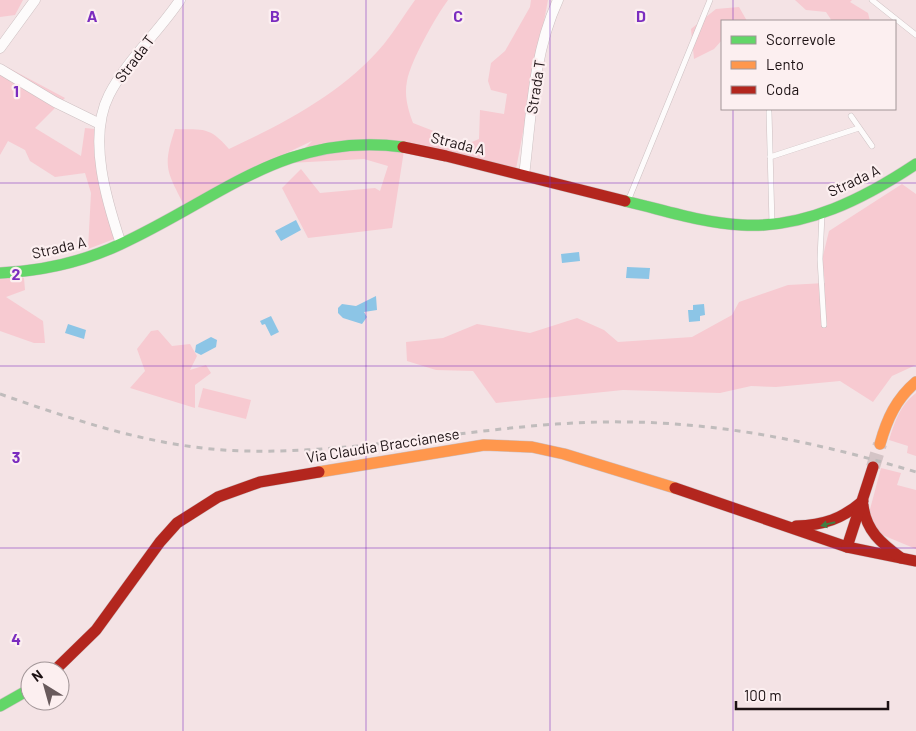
<svg xmlns="http://www.w3.org/2000/svg" width="916" height="731" viewBox="0 0 916 731" font-family="Barlow,sans-serif">
<style>
.green{fill:#f7cad1}
.water{fill:#8cc5e6}
.lines{fill:none;stroke-linecap:round;stroke-linejoin:round}
.secondary-tunnel{stroke:#d4c4c6;stroke-width:14;stroke-dasharray:14 7;stroke-linecap:butt}
.lane-casing{stroke:#cdc0c2;stroke-width:6}
.street-casing{stroke:#cdc0c2;stroke-width:11}
.fast-casing{stroke:#cdc0c2;stroke-width:12}
.slow-casing{stroke:#cdc0c2;stroke-width:12}
.jam-casing{stroke:#cdc0c2;stroke-width:12}
.lane{stroke:#fdfbfb;stroke-width:5}
.street{stroke:#fdfbfb;stroke-width:10}
.fast{stroke:#63d668;stroke-width:11}
.slow{stroke:#ff974d;stroke-width:11}
.jam{stroke:#b3261e;stroke-width:11}
.rail{stroke:#c0bcbc;stroke-width:3;stroke-dasharray:6 6;stroke-linecap:butt}
.oneway{fill:#437d42}
.grid{fill:none;stroke:#7b2cbf;stroke-width:1;stroke-opacity:0.55}
.labels{text-anchor:middle;stroke-width:4.5;stroke-linejoin:round;paint-order:stroke}
.street-label{font-size:15px;fill:#1c1113;stroke:#fceff0}
.grid-label{font-size:16px;text-anchor:middle;font-weight:bold;fill:#7b2cbf;stroke:#fceff0;stroke-width:4.5;stroke-linejoin:round;paint-order:stroke}
</style>
<rect width="100%" height="100%" fill="#f4e3e5"/>
<g class="green">
<path d="M0 0H23L15 15 0 17Z"/>
<path d="M415 0H448C435 18 411 60 407 81 404 96 408 109 413 123L467 144 479 139 480 110 504 114 507 94 491 90 488 81 491 63 505 51 530 7 531 0H548L516 169 405 144 392 228 308 238 282 188 301 169 320 193 375 188 380 191 388 166 364 159 290 163 312 141 215 187 185 207C167 171 162 168 175 129 204 130 209 126 229 149 285 123 344 92 384 44 395 30 405 14 415 0Z"/>
<path d="M795 0H852L850 2 868 13 870 21H832L826 12 806 10Z"/>
<path d="M739 7 747 21H722V40L714 49 694 59 691 29 716 9Z"/>
<path d="M7 67 65 98 35 128 81 156 85 128 95 129 117 238 88 249 91 193 85 173 55 177 30 161 25 150 8 141 0 155V70Z"/>
<path d="M902 184 916 194V365L892 376 873 402 840 381 776 387 751 386 720 393 623 390 496 403 473 371 436 370 407 361 406 342 443 338 477 324 530 333 577 318 604 330 618 342 692 337 732 315 739 302 788 285 825 283 822 260 829 231Z"/>
<path d="M0 276 24 278 25 290 6 297 43 321 45 343H34L0 331Z"/>
<path d="M158 330 172 346 190 344 197 356 190 370 206 365 211 373 195 385V408L130 388 145 371 137 349 151 331Z"/>
<path d="M203 388 251 400 246 419 198 407Z"/>
<path d="M916 393V456L907 453 908 446 889 440C895 421 900 405 916 393Z"/>
<path d="M881 468 901 473 897 485 916 490V549L880 534 869 513Z"/>
</g>
<g class="water">
<path d="M296 220 301 230 281 241 275 231Z"/>
<path d="M579 252 580 261 562 263 561 254Z"/>
<path d="M627 267 650 268 649 279 626 278Z"/>
<path d="M376 296 377 310 364 312 367 317 362 324 343 318 338 313V308L342 304 356 306Z"/>
<path d="M704 304 705 315 700 316V321L689 322 688 310H693V305Z"/>
<path d="M271 316 279 332 271 336 265 324 262 325 260 321Z"/>
<path d="M68 324 86 330 84 339 65 333Z"/>
<path d="M211 337 217 340 216 347 201 355 195 352 196 345Z"/>
</g>
<g class="lines">
<path class="secondary-tunnel" d="M873 467 880 444"/>
<g class="lane-casing">
<g id="lane">
<path d="M872 0 916 35"/>
<path d="M769 112 772 224"/>
<path d="M851 116 872 146"/>
<path d="M770 157 859 128"/>
<path d="M628 201 710 0"/>
<path d="M822 214 820 259 824 325"/>
</g>
</g>
<g class="street-casing">
<g id="street">
<path d="M0 48 35 0"/>
<path d="M0 69 55 102 100 124"/>
<path d="M524 176C531 118 533 54 558 0"/>
<path d="M121 244C107 202 87 138 109 95 127 60 158 33 180 0"/>
</g>
</g>
<g class="fast-casing">
<g id="fast">
<path d="M625 201C664 210 702 223 742 225 805 229 865 198 916 164"/>
<path d="M0 273C42 271 83 262 121 244 219 199 286 131 403 147"/>
<path d="M0 706 30 689"/>
</g>
</g>
<g class="slow-casing">
<g id="slow">
<path d="M880 444C887 419 896 399 916 382"/>
<path d="M319 472 484 445 532 447 564 454 675 488"/>
</g>
</g>
<g class="jam-casing">
<g id="jam">
<path d="M403 147 446 156 625 201"/>
<path d="M675 488 847 547 916 561"/>
<path d="M863 505C866 531 881 543 901 558"/>
<path d="M796 526C824 525 842 519 863 501"/>
<path d="M847 547 873 467"/>
<path d="M54 671 96 630 160 542 177 523 218 497 260 482 319 472"/>
</g>
</g>
<use href="#lane" class="lane"/>
<use href="#street" class="street"/>
<use href="#fast" class="fast"/>
<use href="#slow" class="slow"/>
<use href="#jam" class="jam"/>
<path class="rail" d="M0 394C80 422 159 449 245 451 365 454 483 424 603 422 711 420 814 441 916 472"/>
</g>
<defs><path id="oneway-solid" d="M-6-.8H1V-3.2L6.5 0L1 3.2V.8H-6Z" transform="scale(1.25)"/></defs>
<use class="oneway" href="#oneway-solid" transform="translate(828 524) rotate(166)"/>
<path class="grid" d="M183 0V731M366 0V731M550 0V731M733 0V21M733 109V731M0 183H916M0 366H916M0 548H916"/>
<g class="labels">
<g class="street-label">
<text transform="translate(135 59) rotate(-53)" y="5">Strada T</text>
<text transform="translate(536 87) rotate(-81)" y="5">Strada T</text>
<text transform="translate(458 144) rotate(14)" y="5">Strada A</text>
<text transform="translate(854 181) rotate(-25)" y="5">Strada A</text>
<text transform="translate(59 248) rotate(-13)" y="5">Strada A</text>
<text transform="translate(383 446) rotate(-9)" y="5">Via Claudia Braccianese</text>
</g>
</g>
<g class="grid-label">
<text x="92" y="22">A</text>
<text x="275" y="22">B</text>
<text x="458" y="22">C</text>
<text x="641" y="22">D</text>
<text x="16" y="97">1</text>
<text x="16" y="280">2</text>
<text x="16" y="463">3</text>
<text x="16" y="645">4</text>
</g>
<rect x="721" y="20" width="175" height="90" fill="#fceff0" stroke="#a29698"/>
<rect x="731" y="36" width="25" height="8" fill="#63d668" stroke="#a29698"/>
<text x="766" y="45" font-size="15" fill="#1c1113">Scorrevole</text>
<rect x="731" y="61" width="25" height="8" fill="#ff974d" stroke="#a29698"/>
<text x="766" y="70" font-size="15" fill="#1c1113">Lento</text>
<rect x="731" y="86" width="25" height="8" fill="#b3261e" stroke="#a29698"/>
<text x="766" y="95" font-size="15" fill="#1c1113">Coda</text>
<g transform="translate(45 686) rotate(323)"><circle r="24" fill="#fceff0" stroke="#a29698"/>
<path d="M0-4L9 19L0 12L-9 19Z" fill="#685a5c"/>
<text y="-8" font-size="14" font-weight="bold" text-anchor="middle" fill="#1c1113">N</text>
</g>
<path d="M736 701v8h152v-8" fill="none" stroke="#1c1113" stroke-width="2.5"/>
<text x="744" y="701" font-size="15" fill="#1c1113" stroke="#fceff0" stroke-width="4" paint-order="stroke">100 m</text>
</svg>
